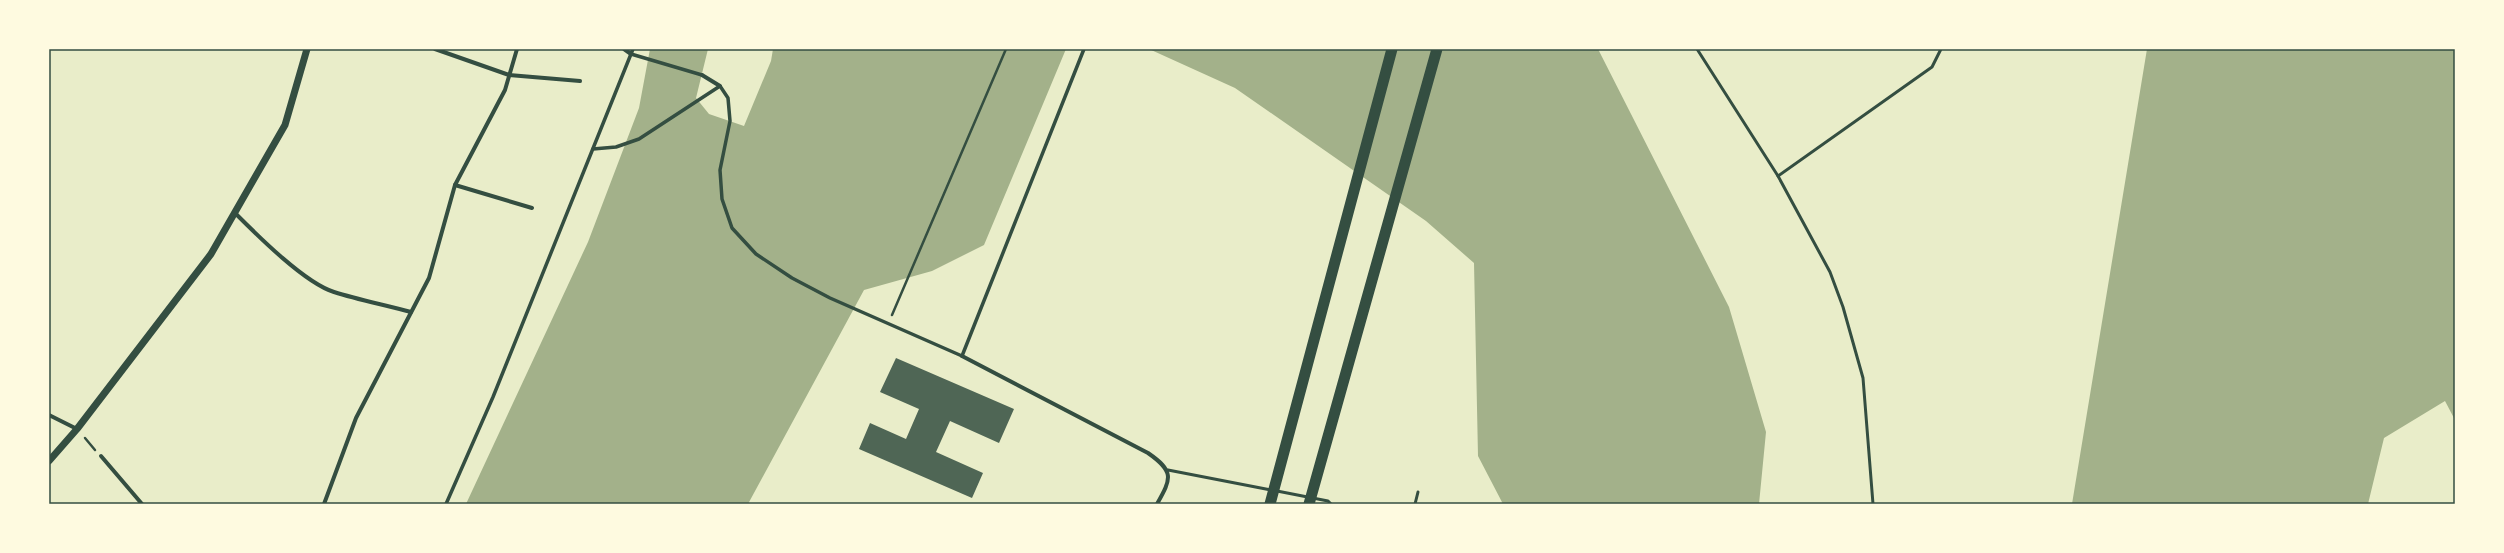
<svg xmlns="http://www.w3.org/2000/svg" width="2504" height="553" viewBox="0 0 2504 553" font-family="Montserrat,sans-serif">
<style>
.water{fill:#a3b18a}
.building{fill:#4f6655}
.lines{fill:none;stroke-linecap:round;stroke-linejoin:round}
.path{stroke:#344e41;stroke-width:2.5}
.service{stroke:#344e41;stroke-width:3}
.pedestrian{stroke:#344e41;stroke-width:3.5}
.minor{stroke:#344e41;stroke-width:4}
.tertiary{stroke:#344e41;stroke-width:7}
.trunk{stroke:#344e41;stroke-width:11}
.neatline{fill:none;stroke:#344e41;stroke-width:1.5}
</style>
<rect width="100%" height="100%" fill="#e9edc9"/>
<g class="water">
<path d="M650 49H708L696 98 709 114 744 126 771 61 773 49H1066L984 245 932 271 864 290 748 504H466L588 242 639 108Z"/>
<path d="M1149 49H1598L1729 307 1766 432 1759 504H1503L1478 456 1474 263 1426 221 1235 88Z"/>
<path d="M2147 49H2455V420L2445 401 2384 438 2368 504H2072Z"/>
</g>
<path class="building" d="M896 358 1014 409 999 443 950 421 936 452 983 473 972 498 859 449 870 423 906 439 919 409 880 392Z"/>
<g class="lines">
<g class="path">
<path d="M892 315 1006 49"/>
<path d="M85 438 95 450"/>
</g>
<g class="service">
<path d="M1697 49 1778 176 1830 272 1843 307 1863 378 1873 504"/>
<path d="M1778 176 1932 67 1941 49"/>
<path d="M1168 470 1271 490"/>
<path d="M1277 491 1328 501 1331 504"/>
<path d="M1415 504 1418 492"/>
</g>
<g class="pedestrian">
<path d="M631 54 702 75"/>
<path d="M593 149 616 147 639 139 720 86 728 98 730 121 720 170 722 199 732 228 756 254 792 278 830 298 962 356 1084 49"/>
<path d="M446 504 493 397 633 49"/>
</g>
<g class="minor">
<path d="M435 49 509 75 580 81"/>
<path d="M624 49 631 54"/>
<path d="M702 75 720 86"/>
<path d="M455 185 532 208"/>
<path d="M236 214C258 236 305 283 334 292 359 300 386 305 411 312"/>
<path d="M962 356 1148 453C1174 471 1172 478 1157 504"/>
<path d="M49 415 77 429"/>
<path d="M101 456 142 504"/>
<path d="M324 504 356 418 429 278 455 185 505 90 517 49"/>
</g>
<path class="tertiary" d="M49 461 77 429 211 254 285 125 307 49"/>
<g class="trunk">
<path d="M1270 504 1392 49"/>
<path d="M1309 504 1437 49"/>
</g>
</g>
<rect width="2504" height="553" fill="none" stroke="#fefae0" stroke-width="100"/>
<rect x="50" y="50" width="2404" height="453" class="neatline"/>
</svg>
